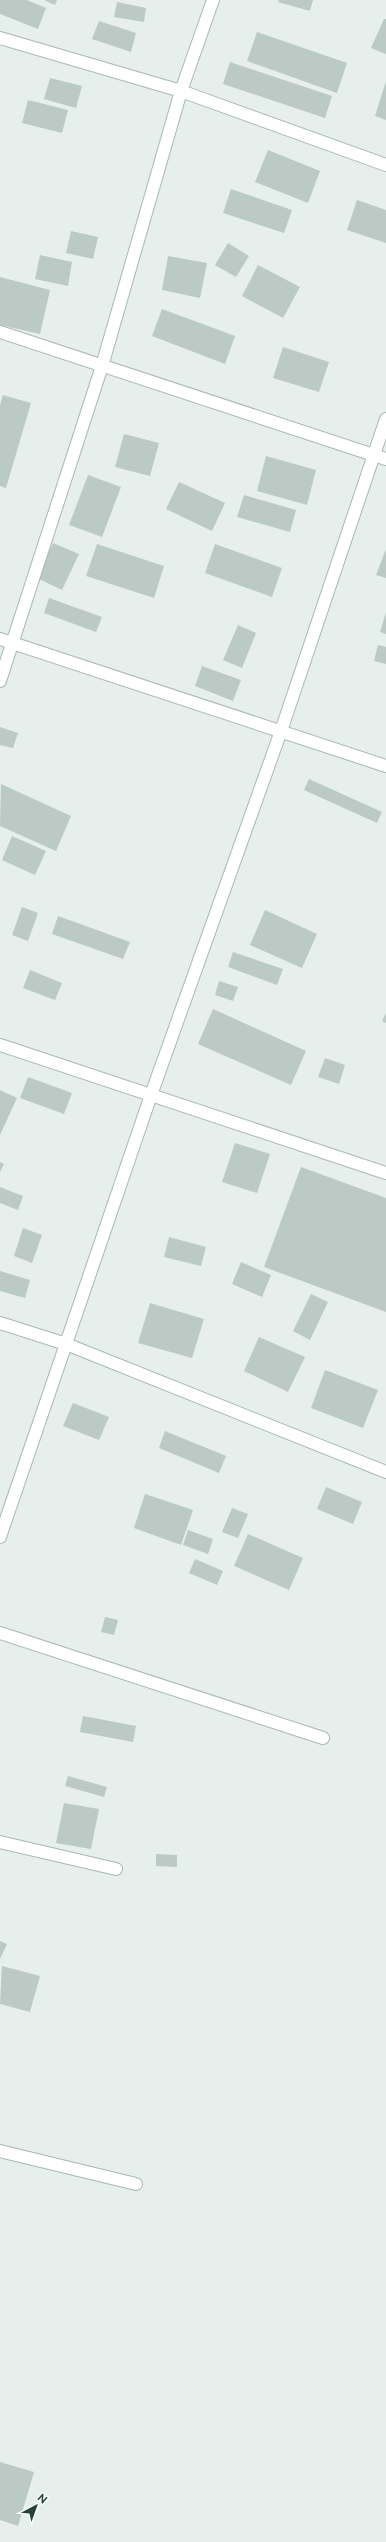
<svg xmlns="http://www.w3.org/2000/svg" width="386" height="2542" viewBox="0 0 386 2542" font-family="Raleway,sans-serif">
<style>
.building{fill:#bbcac4}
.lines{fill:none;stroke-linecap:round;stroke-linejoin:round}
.minor-casing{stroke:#a8b8b2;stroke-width:14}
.minor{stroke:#fff;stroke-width:12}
</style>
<rect width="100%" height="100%" fill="#e6efeb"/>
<g class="building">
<path d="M0 0H27L46 8 38 29 0 14Z"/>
<path d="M44 0H57L55 5Z"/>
<path d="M279 0H313L310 11 278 2Z"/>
<path d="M117 2 146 8 144 22 114 17Z"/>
<path d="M384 19H386V54L371 48Z"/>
<path d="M99 21 136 33 131 52 92 39Z"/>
<path d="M257 32 347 63 337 93 247 61Z"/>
<path d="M230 62 332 96 325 118 223 84Z"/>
<path d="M50 78 82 86 76 108 44 99Z"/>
<path d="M386 81V120L375 116Z"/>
<path d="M28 100 68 110 62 133 22 123Z"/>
<path d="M268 150 320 171 308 203 255 182Z"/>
<path d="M231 189 292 210 284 233 223 213Z"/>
<path d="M357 200 386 210V243L347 230Z"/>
<path d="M71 231 98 237 93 259 66 253Z"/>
<path d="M228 243 249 256 236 277 215 265Z"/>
<path d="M40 255 72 262 68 286 35 279Z"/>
<path d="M168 256 207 263 200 298 162 290Z"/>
<path d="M258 265 300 287 283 318 242 296Z"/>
<path d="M0 277 50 290 40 334 0 325Z"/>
<path d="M162 309 235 336 225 364 152 336Z"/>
<path d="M283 347 329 362 319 392 273 378Z"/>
<path d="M3 395 31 403 6 488 0 486V405Z"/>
<path d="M124 434 159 443 150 476 115 467Z"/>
<path d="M266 456 316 470 307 505 257 491Z"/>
<path d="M88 475 121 487 102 537 69 525Z"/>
<path d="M179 482 225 503 212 531 166 509Z"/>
<path d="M244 495 296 510 290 532 237 517Z"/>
<path d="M53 543 79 554 62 590 37 578Z"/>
<path d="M97 544 164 566 154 598 86 576Z"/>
<path d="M215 544 282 568 272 597 205 573Z"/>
<path d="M386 549V578L376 575Z"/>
<path d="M49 598 102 617 96 632 44 613Z"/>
<path d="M386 612V634L380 632Z"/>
<path d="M238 625 256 633 242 668 223 660Z"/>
<path d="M378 645 386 647V664L374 661Z"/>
<path d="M202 666 241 680 233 701 195 686Z"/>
<path d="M0 727 18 733 13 748 0 745Z"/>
<path d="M309 779 382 812 377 823 304 790Z"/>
<path d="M1 784 71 816 56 851 0 826Z"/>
<path d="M12 836 46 851 35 875 2 860Z"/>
<path d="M22 907 38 913 28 941 12 935Z"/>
<path d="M265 910 317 934 302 968 250 945Z"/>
<path d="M58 916 130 942 123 959 52 934Z"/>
<path d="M233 952 283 969 277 985 228 967Z"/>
<path d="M30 970 62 983 55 1000 23 988Z"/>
<path d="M219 981 238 987 233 1001 215 995Z"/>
<path d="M213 1009 306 1051 291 1085 198 1044Z"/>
<path d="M386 1013V1023L382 1021Z"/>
<path d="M325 1058 345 1065 339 1084 318 1077Z"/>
<path d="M28 1077 72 1093 64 1114 20 1098Z"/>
<path d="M0 1090 17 1098 0 1135Z"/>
<path d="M235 1143 270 1154 257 1193 222 1182Z"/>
<path d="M0 1162 4 1164 0 1172Z"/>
<path d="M301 1167 386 1198V1312L264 1267Z"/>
<path d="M0 1187 23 1196 18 1210 0 1203Z"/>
<path d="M23 1228 42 1235 32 1263 14 1256Z"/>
<path d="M169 1237 206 1247 201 1266 164 1257Z"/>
<path d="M241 1262 271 1275 262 1297 232 1284Z"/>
<path d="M0 1271 30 1280 25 1298 0 1291Z"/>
<path d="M311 1294 328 1302 310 1340 293 1331Z"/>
<path d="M150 1303 204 1319 192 1358 138 1343Z"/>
<path d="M259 1337 305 1357 288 1392 244 1371Z"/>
<path d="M325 1370 378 1390 363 1428 311 1408Z"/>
<path d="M73 1403 109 1417 99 1440 63 1426Z"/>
<path d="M165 1431 226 1456 219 1473 159 1448Z"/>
<path d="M326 1487 362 1502 353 1524 317 1509Z"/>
<path d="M145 1494 193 1510 181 1545 134 1528Z"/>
<path d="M232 1508 248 1514 238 1538 222 1532Z"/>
<path d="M188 1530 213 1539 208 1554 183 1545Z"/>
<path d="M248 1534 303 1558 289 1590 234 1566Z"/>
<path d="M195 1559 223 1571 217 1585 189 1573Z"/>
<path d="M105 1617 118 1620 114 1635 101 1632Z"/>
<path d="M83 1716 136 1726 133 1742 80 1732Z"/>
<path d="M68 1776 107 1787 104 1797 65 1786Z"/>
<path d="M64 1803 99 1809 91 1849 56 1843Z"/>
<path d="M156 1854 177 1855V1867L156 1866Z"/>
<path d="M0 1941 7 1944 0 1959Z"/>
<path d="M2 1966 40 1976 30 2012 0 2004Z"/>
<path d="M0 2462 34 2472 18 2526 0 2520Z"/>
</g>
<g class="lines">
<g class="minor-casing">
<g id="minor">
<path d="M0 38 181 91 386 165"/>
<path d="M0 332 386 459"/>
<path d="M0 639 386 766"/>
<path d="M0 681 102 366 181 91 213 0"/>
<path d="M0 1045 386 1173"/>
<path d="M0 1323 66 1344 386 1472"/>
<path d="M0 1537 151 1095 281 731 386 419"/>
<path d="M0 1633 323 1738"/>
<path d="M0 1842 116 1869"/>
<path d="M0 2151 136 2184"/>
</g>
</g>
<use href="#minor" class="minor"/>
</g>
<g transform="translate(36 2506) rotate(41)" stroke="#f7fbf9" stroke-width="3" paint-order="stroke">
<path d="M0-3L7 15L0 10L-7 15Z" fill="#24423a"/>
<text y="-6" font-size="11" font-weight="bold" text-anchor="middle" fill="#24423a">N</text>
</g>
</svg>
